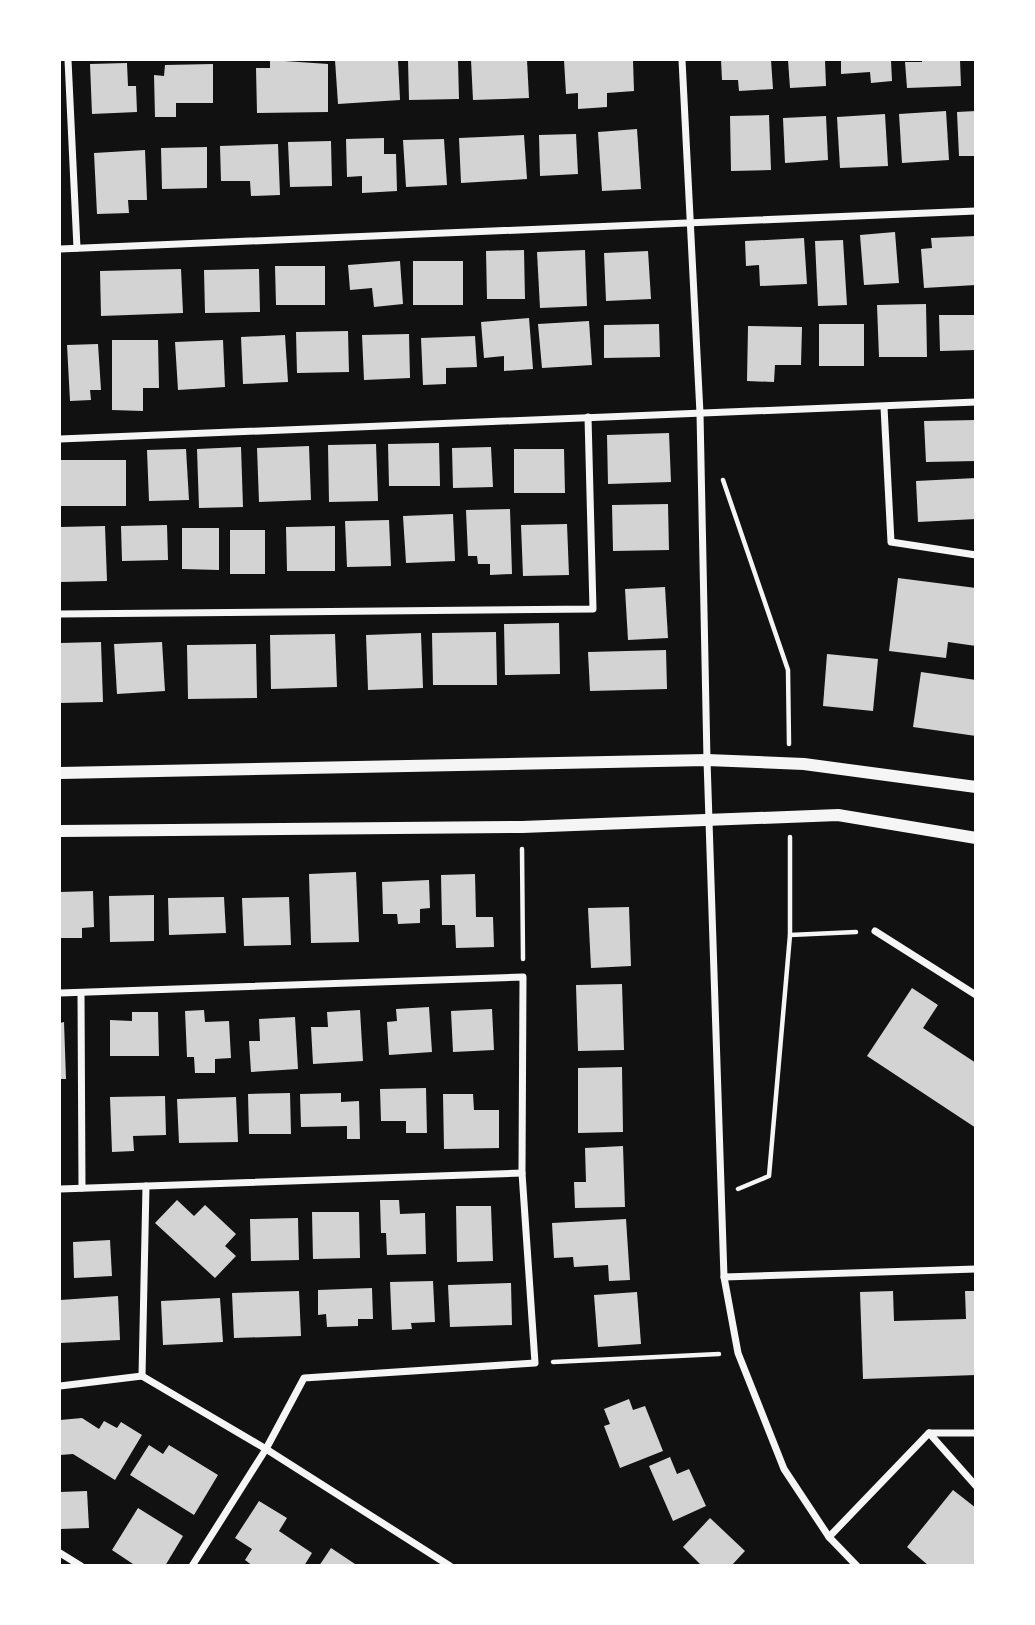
<svg xmlns="http://www.w3.org/2000/svg" width="1035" height="1625" viewBox="0 0 1035 1625" font-family="Roboto,sans-serif">
<style>
.building{fill:#d3d3d3}
.lines{fill:none;stroke-linecap:round;stroke-linejoin:round}
.path{stroke:#f5f5f5;stroke-width:4.5}
.minor{stroke:#f5f5f5;stroke-width:7}
.tertiary{stroke:#f5f5f5;stroke-width:12}
</style>
<rect width="100%" height="100%" fill="#111"/>
<g class="building">
<path d="M270 60 328 64V112L257 113 256 68H270Z"/>
<path d="M335 60H398L400 100 338 104Z"/>
<path d="M408 60H458L459 99 409 100Z"/>
<path d="M471 60H527L529 98 473 100Z"/>
<path d="M564 60H633L634 91 607 93V107L578 109V93L566 94Z"/>
<path d="M721 60H771L773 89 739 91 738 80H722Z"/>
<path d="M788 60H825L826 86 790 88Z"/>
<path d="M841 60H891L892 81 871 83 870 72 841 74Z"/>
<path d="M922 60H960L961 86 907 88 905 62H922Z"/>
<path d="M127 63 128 86H136L137 112 92 114 90 64Z"/>
<path d="M213 64V103H176V117H155L154 75 164 76 165 65Z"/>
<path d="M946 111 949 160 902 163 899 114Z"/>
<path d="M976 111V156H959L957 112Z"/>
<path d="M885 114 888 166 840 168 837 117Z"/>
<path d="M769 115 771 170 731 171 730 116Z"/>
<path d="M826 116 828 160 785 163 783 118Z"/>
<path d="M637 129 641 189 602 191 598 132Z"/>
<path d="M576 134 578 174 540 176 539 135Z"/>
<path d="M524 135 527 179 461 183 459 138Z"/>
<path d="M384 138V154H396L397 191 362 193V176L347 177 346 139Z"/>
<path d="M444 139 447 185 406 187 403 140Z"/>
<path d="M331 141 332 186 290 187 288 142Z"/>
<path d="M278 144 280 195 251 196 250 181H221L220 146Z"/>
<path d="M207 147V188L162 189 161 148Z"/>
<path d="M145 150 147 200H128L129 213 97 214 94 153Z"/>
<path d="M895 232 899 283 864 285 860 235Z"/>
<path d="M976 236V285L924 288 921 249 932 248 931 238Z"/>
<path d="M804 238 807 284 760 286 759 265 746 266 745 241Z"/>
<path d="M843 240 847 305 818 306 815 241Z"/>
<path d="M524 250 525 299H487L486 251Z"/>
<path d="M585 250 587 306 540 308 537 252Z"/>
<path d="M648 251 651 299 606 301 604 253Z"/>
<path d="M400 261 403 304 374 307 372 288 350 290 348 265Z"/>
<rect x="413" y="261" width="50" height="44"/>
<path d="M275 266H325V305H276Z"/>
<path d="M181 269 183 313 101 316 100 271Z"/>
<path d="M259 269 260 312 205 313 204 270Z"/>
<path d="M926 304 927 357H879L877 305Z"/>
<path d="M939 315H976V350L940 351Z"/>
<path d="M529 318 533 369 504 371V356L484 358 481 322Z"/>
<path d="M589 321 592 365 542 368 538 324Z"/>
<path d="M659 324 660 357 604 358V325Z"/>
<rect x="819" y="324" width="45" height="42"/>
<path d="M748 326 802 327 801 365H775L774 382 747 381Z"/>
<path d="M348 331 349 372 297 373 296 332Z"/>
<path d="M409 334 410 378 364 380 362 335Z"/>
<path d="M285 335 288 382 243 384 241 337Z"/>
<path d="M475 336 477 367 446 368V384L423 385 421 338Z"/>
<path d="M112 340H158L159 388H143V411L112 410Z"/>
<path d="M223 340 225 387 178 390 175 342Z"/>
<path d="M98 344 101 390H90L91 400 70 401 67 345Z"/>
<path d="M976 420V461L926 462 924 421Z"/>
<path d="M669 433 671 482 608 484 607 435Z"/>
<path d="M439 443 440 486H389L388 444Z"/>
<path d="M376 444 378 501 329 502 328 445Z"/>
<path d="M309 446 311 500 259 502 257 448Z"/>
<path d="M241 447 243 507 199 508 197 449Z"/>
<path d="M491 447 493 487 453 488 452 448Z"/>
<path d="M186 449 189 500 149 501 147 450Z"/>
<path d="M514 449H564L565 493H514Z"/>
<rect x="60" y="460" width="66" height="46"/>
<path d="M976 478V519L918 522 916 481Z"/>
<path d="M668 504 669 550 613 551 612 505Z"/>
<path d="M510 509 512 574 490 575V564H478L477 556H468L466 510Z"/>
<path d="M453 514 455 561 406 563 403 516Z"/>
<path d="M389 520 391 566 347 567 345 521Z"/>
<path d="M567 524 569 575 523 576 521 525Z"/>
<path d="M167 525 168 560 122 561 121 526Z"/>
<path d="M105 526 107 581 60 582V527Z"/>
<path d="M335 526V571H287L286 527Z"/>
<path d="M182 528H219V570L182 569Z"/>
<rect x="230" y="530" width="35" height="44"/>
<path d="M898 578 976 588V646L948 642 946 658 889 651Z"/>
<path d="M665 587 668 638 628 640 625 589Z"/>
<path d="M559 623 560 674 505 675 504 624Z"/>
<path d="M496 632 497 685H433L432 633Z"/>
<path d="M421 633 423 688 368 690 366 635Z"/>
<path d="M335 634 337 687 271 689 270 635Z"/>
<path d="M101 642 103 702 60 703V643Z"/>
<path d="M162 642 165 691 117 694 114 644Z"/>
<path d="M256 644 257 698 188 699 187 645Z"/>
<path d="M666 650 667 689 590 691 588 652Z"/>
<path d="M827 654 878 659 873 711 823 706Z"/>
<path d="M921 672 976 680V736L913 727Z"/>
<path d="M356 872 359 942 311 943 309 874Z"/>
<path d="M475 874 476 917H493L494 947 456 948 455 925H442L441 875Z"/>
<path d="M429 880 430 908 420 909V923L398 924 397 914H383L382 882Z"/>
<path d="M93 891 94 927 82 928V938H60V892Z"/>
<path d="M154 895V941L110 942 109 896Z"/>
<path d="M224 897 226 933 169 935 168 898Z"/>
<path d="M289 897 291 945 244 946 242 898Z"/>
<path d="M629 907 631 966 591 968 588 908Z"/>
<path d="M622 984 624 1050 578 1051 576 985Z"/>
<path d="M912 988 938 1005 923 1028 976 1063V1128L867 1056Z"/>
<path d="M429 1007 432 1052 389 1055 387 1022 397 1021 396 1009Z"/>
<path d="M492 1009 494 1050 453 1052 451 1011Z"/>
<path d="M204 1010 205 1022 229 1021 231 1058 215 1059V1073H195L194 1057H187L185 1011Z"/>
<path d="M360 1010 363 1061 313 1064 311 1027H328L327 1012Z"/>
<path d="M132 1012H158L159 1056H110V1020L132 1021Z"/>
<path d="M295 1017 298 1069 251 1072 249 1041H260L259 1019Z"/>
<path d="M64 1022 66 1079H60V1023Z"/>
<path d="M622 1067 623 1132 578 1133V1068Z"/>
<path d="M426 1088 427 1133H406V1121H381L380 1089Z"/>
<path d="M290 1093 291 1134H249L248 1094Z"/>
<path d="M341 1093V1102L359 1101 360 1139H347V1126L301 1127 300 1094Z"/>
<path d="M443 1094H473L474 1110H499V1148L444 1149Z"/>
<path d="M165 1096 166 1135 133 1136 134 1151 112 1152 110 1097Z"/>
<path d="M236 1097 238 1142 179 1143 177 1099Z"/>
<path d="M623 1146 625 1207 575 1208 574 1182H586L585 1148Z"/>
<path d="M177 1200 194 1216 205 1205 236 1234 225 1246 236 1256 215 1278 155 1223Z"/>
<path d="M380 1200H399L400 1214 425 1213 426 1254 387 1255 386 1233H381Z"/>
<path d="M456 1206H491L493 1261 457 1262Z"/>
<path d="M312 1212H359L360 1258 313 1259Z"/>
<path d="M298 1218 299 1260 251 1261 250 1219Z"/>
<path d="M626 1219 630 1280 609 1281 608 1265 574 1267 573 1257 554 1258 552 1223Z"/>
<path d="M110 1240 112 1276 74 1278 73 1242Z"/>
<path d="M433 1281 435 1322 411 1323 412 1329 392 1330 390 1282Z"/>
<path d="M511 1283 512 1325 450 1327 448 1285Z"/>
<path d="M372 1288 373 1319H358V1326L327 1327 326 1314 318 1315V1290Z"/>
<path d="M299 1291 301 1336 234 1338 232 1293Z"/>
<path d="M893 1291 894 1321 966 1319 965 1291H976V1375L863 1379 860 1292Z"/>
<path d="M637 1292 641 1344 598 1347 594 1295Z"/>
<path d="M118 1296 120 1340 60 1343V1300Z"/>
<path d="M220 1298 223 1342 163 1345 161 1301Z"/>
<path d="M629 1399 633 1410 645 1406 663 1451 620 1468 604 1426 610 1424 604 1409Z"/>
<path d="M82 1418 99 1429 104 1421 117 1428 121 1422 142 1435 115 1480 73 1454 60 1455V1420Z"/>
<path d="M149 1445 163 1454 169 1445 218 1475 194 1515 130 1475Z"/>
<path d="M670 1457 677 1474 689 1469 706 1506 673 1521 649 1466Z"/>
<path d="M953 1490 976 1508V1566H929L907 1547Z"/>
<path d="M87 1491 89 1528 60 1529V1492Z"/>
<path d="M259 1501 287 1518 279 1531 312 1553 304 1566H253L245 1560 252 1549 235 1538Z"/>
<path d="M138 1508 183 1536 165 1566H136L112 1550Z"/>
<path d="M710 1518 745 1551 731 1566H702L683 1547Z"/>
<path d="M331 1548 358 1566H319Z"/>
</g>
<g class="lines">
<g class="path">
<path d="M723 480 788 670 789 744"/>
<path d="M522 849 523 959"/>
<path d="M790 935 856 932"/>
<path d="M738 1189 769 1176 790 935V837"/>
<path d="M553 1362 719 1354"/>
</g>
<g class="minor">
<path d="M68 60 77 248"/>
<path d="M682 60 700 413 707 760 724 1277 738 1353 784 1469 829 1537 857 1566"/>
<path d="M60 249 976 211"/>
<path d="M884 407 891 542 976 555"/>
<path d="M60 439 976 402"/>
<path d="M60 614 593 609 588 417"/>
<path d="M875 931 976 995"/>
<path d="M60 993 523 977 522 1173 535 1363 304 1378 266 1449 192 1566"/>
<path d="M81 993 82 1188"/>
<path d="M60 1189 522 1173"/>
<path d="M724 1277 976 1269"/>
<path d="M142 1376 146 1186"/>
<path d="M60 1386 142 1376 266 1449 450 1566"/>
<path d="M929 1433 976 1486"/>
<path d="M829 1537 929 1433H976"/>
<path d="M60 1553 81 1566"/>
</g>
<g class="tertiary">
<path d="M60 773 707 760 804 764 976 787"/>
<path d="M60 831 522 827 838 815 976 838"/>
</g>
</g>
<rect width="1035" height="1625" fill="none" stroke="#ffffff" stroke-width="122"/>
</svg>
